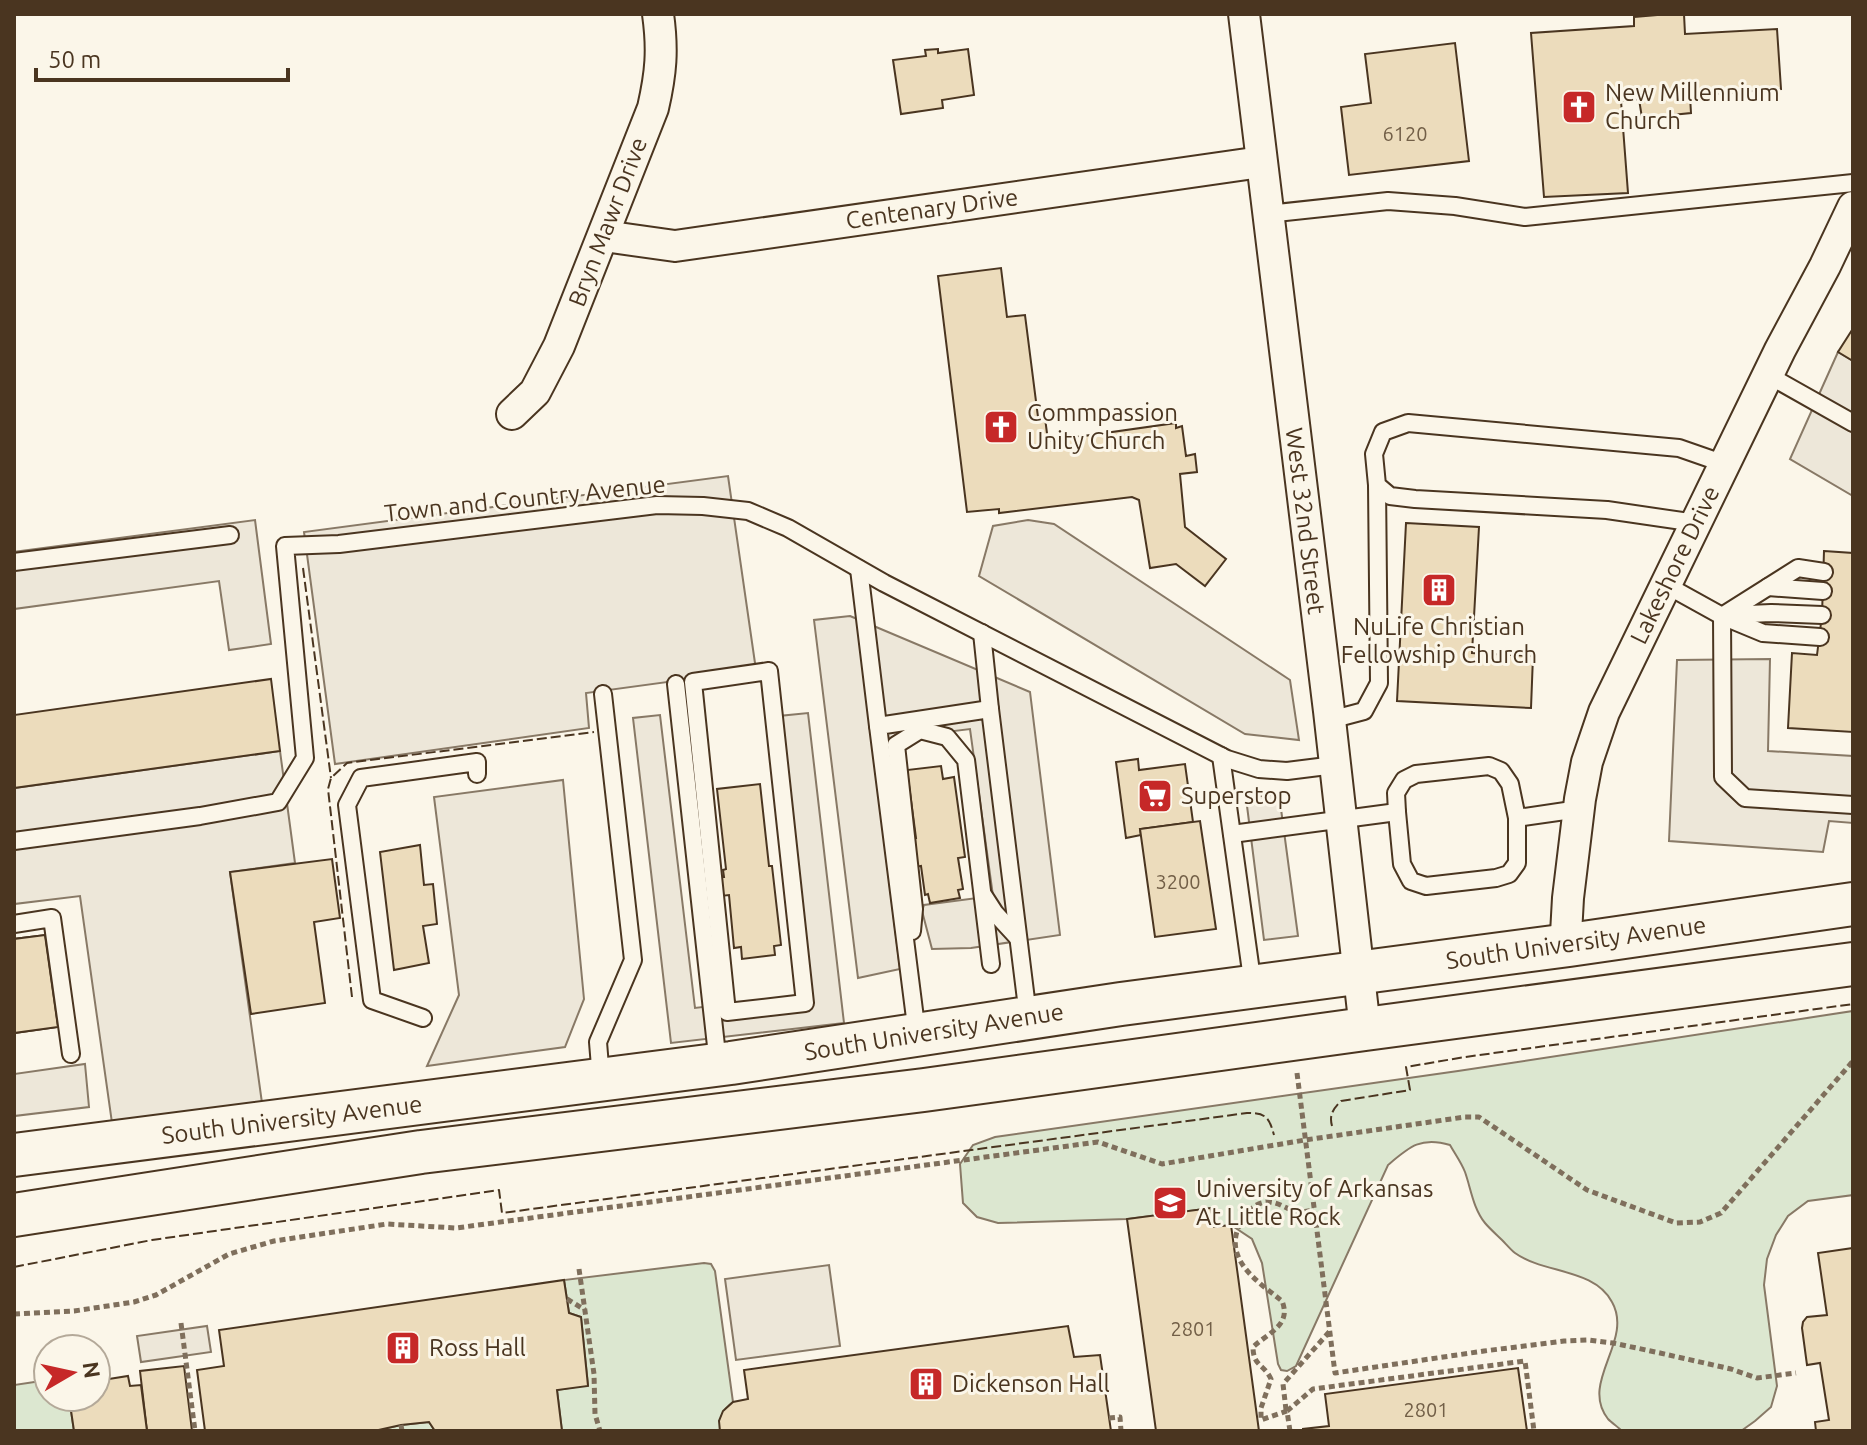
<svg xmlns="http://www.w3.org/2000/svg" width="1867" height="1445" viewBox="0 0 1867 1445" font-family="Ubuntu,sans-serif">
<style>
.green{fill:#dce7d0;stroke:#887966;stroke-width:2}
.parking{fill:#ede7d9;stroke:#887966;stroke-width:2}
.building{fill:#ecdcbc;stroke:#4a3520;stroke-width:2}
.lines{fill:none;stroke-linecap:round;stroke-linejoin:round}
.lane-casing{stroke:#4a3520;stroke-width:20}
.street-casing{stroke:#4a3520;stroke-width:34}
.secondary-casing{stroke:#4a3520;stroke-width:46}
.path{stroke:#7f6f5c;stroke-width:5;stroke-dasharray:6 4;stroke-linecap:butt}
.lane{stroke:#fbf6e9;stroke-width:16}
.street{stroke:#fbf6e9;stroke-width:30}
.secondary{stroke:#fbf6e9;stroke-width:42}
.fence{stroke:#4a3520;stroke-width:2;stroke-dasharray:10 4;stroke-linecap:butt}
.labels{text-anchor:middle;stroke-width:6;stroke-linejoin:round;paint-order:stroke}
.number-label{font-size:20px;fill:#725f47}
.poi-label{font-size:24px;fill:#4a3520;stroke:#fbf6e9;text-anchor:start}
.street-label{font-size:24px;fill:#4a3520;stroke:#fbf6e9}
</style>
<rect width="100%" height="100%" fill="#fbf6e9"/>
<g class="green">
<path d="M1853 1011V1195L1808 1201 1788 1216 1776 1235 1767 1259 1764 1285 1777 1386 1771 1407 1755 1421 1741 1431H1622C1618 1427 1612 1423 1608 1419 1579 1382 1634 1341 1612 1302 1594 1268 1544 1274 1515 1253 1511 1250 1506 1244 1502 1240 1497 1235 1490 1229 1485 1223 1473 1208 1471 1189 1465 1172 1461 1162 1455 1154 1450 1145 1421 1136 1409 1147 1388 1165L1296 1366 1287 1371 1281 1370 1278 1364 1262 1263 1252 1239 1231 1225 1214 1227 1211 1208 1127 1219 998 1223 977 1217 963 1203 960 1164 973 1145 995 1137 1458 1071Z"/>
<path d="M704 1263 711 1264 715 1271 733 1402C722 1410 719 1418 720 1431H562L557 1390 588 1385 581 1317 569 1313 564 1280Z"/>
<path d="M48 1380V1397H69L74 1431H14V1385Z"/>
<path d="M429 1422 435 1431H374L401 1425Z"/>
</g>
<g class="parking">
<path d="M1838 352 1853 361V496L1790 459Z"/>
<path d="M728 476 756 670 586 693 589 728 335 764 304 532Z"/>
<path d="M255 520 271 644 229 650 219 581 14 609V552Z"/>
<path d="M1028 520 1054 524 1290 680 1299 740 1245 734 979 576 993 526Z"/>
<path d="M850 616 1030 692 1060 935 971 948 932 949 922 911 924 905 993 896 970 729 872 741 900 969 858 978 814 620Z"/>
<path d="M1770 659 1768 751 1853 756V823L1829 821 1823 852 1669 841 1677 660Z"/>
<path d="M808 713 844 1023 671 1043 633 718 660 715 695 1008 812 994 779 716Z"/>
<path d="M280 751 295 863 230 872 262 1103 112 1123 80 896 14 904V788Z"/>
<path d="M563 780 584 999 565 1047 427 1066 459 995 434 797Z"/>
<path d="M1279 794 1298 936 1264 940 1246 798Z"/>
<path d="M85 1064 89 1107 14 1116V1074Z"/>
<path d="M829 1265 840 1346 736 1360 725 1279Z"/>
<path d="M207 1326 211 1352 141 1362 137 1336Z"/>
</g>
<g class="building">
<path d="M1669 14H1684L1685 34 1777 29 1781 89 1690 96 1691 113 1642 118 1639 99 1621 101 1628 193 1544 197 1531 33 1634 26V17Z"/>
<path d="M1455 43 1469 161 1349 175 1341 107 1371 103 1365 54Z"/>
<path d="M938 49V53L968 49 974 95 942 100 943 108 901 114 893 60 926 56 925 50Z"/>
<path d="M1001 268 1007 317 1025 315 1038 417 1045 418 1048 441 1176 423V428L1182 426 1186 456 1195 454 1197 472 1180 474 1185 527 1226 559 1205 586 1176 564 1150 568 1139 500 1132 497 999 513V509L967 512 938 276Z"/>
<path d="M1852 330 1853 331V361L1838 352Z"/>
<path d="M1406 523 1479 527 1472 653 1533 656 1531 708 1397 701Z"/>
<path d="M1824 551 1853 553V732L1788 728 1792 653 1817 655 1822 615Z"/>
<path d="M271 679 280 751 14 788V715Z"/>
<path d="M1138 759 1139 770 1185 764 1193 822 1140 829 1141 835 1126 838 1116 762Z"/>
<path d="M941 766 943 779 954 777 965 857 958 858 963 889 958 890 960 898 930 903 928 894 925 895 921 866 915 867 911 838H916L907 770Z"/>
<path d="M760 784 769 866H772L781 945 774 946 775 955 742 959 741 947 734 948 729 895 721 896 719 877H724L723 870 726 869 717 789Z"/>
<path d="M1200 821 1216 929 1155 937 1140 829Z"/>
<path d="M420 845 424 885 433 884 437 924 423 926 429 963 394 970 380 852Z"/>
<path d="M332 859 340 918 314 922 325 1003 251 1014 230 872Z"/>
<path d="M45 935 58 1027 14 1033V939Z"/>
<path d="M45 935 58 1027 14 1033V939Z"/>
<path d="M1211 1208 1214 1227 1231 1225 1259 1431H1156L1127 1219Z"/>
<path d="M1853 1248V1431H1816L1815 1422 1829 1420 1820 1363 1807 1365 1802 1328 1803 1322 1807 1317 1827 1315 1818 1253Z"/>
<path d="M564 1280 569 1313 581 1317 588 1386 557 1390 562 1431H435L429 1422 401 1425 374 1431H205L197 1370 224 1366 219 1330Z"/>
<path d="M1068 1326 1074 1357 1100 1355 1111 1431H720L719 1421 723 1411 733 1402 748 1399 744 1370Z"/>
<path d="M184 1366 192 1431H147L140 1371Z"/>
<path d="M1518 1368 1527 1431H1303V1429L1329 1426 1325 1394Z"/>
<path d="M128 1376 130 1386 141 1385 147 1431H74L69 1397H96V1381Z"/>
</g>
<g class="lines">
<g class="lane-casing">
<g id="lane">
<path d="M1267 214 1388 201 1455 206 1525 217 1853 183"/>
<path d="M1768 375 1853 423"/>
<path d="M1696 523 1607 510 1415 499 1390 496 1377 485 1374 454 1383 432 1408 423 1679 448 1725 464"/>
<path d="M14 562 230 535"/>
<path d="M859 569 878 726"/>
<path d="M1666 585 1722 616 1723 777 1745 798 1853 805"/>
<path d="M1768 587 1823 591"/>
<path d="M1727 615 1771 613 1822 615"/>
<path d="M1722 616 1798 568 1824 572"/>
<path d="M1722 616 1763 633 1820 637"/>
<path d="M982 633 990 709"/>
<path d="M769 671 805 1003 727 1012 693 682Z"/>
<path d="M676 684 718 1064"/>
<path d="M1330 720 1364 711 1379 683 1377 485"/>
<path d="M1221 756 1253 986"/>
<path d="M1489 766 1501 771 1510 784 1517 818V863L1509 874 1496 878 1426 886 1411 881 1402 864 1397 812 1396 793 1404 780 1416 774Z"/>
<path d="M1517 818 1579 809"/>
<path d="M1232 834 1397 812"/>
<path d="M14 841 200 816 278 802 305 758 285 546 339 544 657 505 703 506 748 511 788 528 884 583 1227 759 1259 769 1287 771 1335 765"/>
<path d="M984 896 995 913 1018 938"/>
<path d="M14 924 52 918 71 1054"/>
<path d="M912 931 914 909 896 745 920 730 947 737 966 760 991 964"/>
<path d="M423 1018 372 1000 347 805 361 778 477 762V774"/>
<path d="M917 1034 878 726 990 709 1028 1016"/>
<path d="M601 1079 598 1042 633 960 603 694"/>
</g>
</g>
<g class="street-casing">
<g id="street">
<path d="M1244 14 1329 711 1365 1029"/>
<path d="M604 236 675 246 1261 162"/>
<path d="M512 414 535 392 559 346 653 108C661 73 663 50 658 14"/>
<path d="M1569 945 1566 934 1568 898 1580 799 1587 762 1604 712 1780 350 1825 266 1853 207"/>
</g>
</g>
<g class="secondary-casing">
<g id="secondary">
<path d="M14 1155 731 1063 1121 1004 1569 945 1853 904"/>
<path d="M14 1215 421 1152 924 1090 1365 1029 1853 964"/>
</g>
</g>
<g class="path">
<path d="M1297 1073 1335 1373 1484 1351 1564 1341 1589 1340 1613 1343 1660 1353 1731 1369 1757 1378 1796 1373"/>
<path d="M579 1269 594 1374 595 1414 600 1431"/>
<path d="M567 1299 585 1310"/>
<path d="M14 1314 74 1311 134 1302 156 1295 229 1254 274 1241 387 1224 456 1228 1098 1142 1162 1164 1305 1140 1465 1117H1479L1587 1190 1676 1223 1700 1222 1721 1213 1853 1061"/>
<path d="M181 1323 195 1431"/>
<path d="M1286 1410 1283 1384 1330 1331"/>
<path d="M1287 1411 1313 1389 1525 1361 1534 1431"/>
<path d="M1109 1418 1120 1417 1121 1431"/>
<path d="M401 1425 402 1431"/>
<path d="M1290 1431 1287 1411 1261 1420V1408L1271 1379C1264 1364 1253 1366 1253 1347 1268 1333 1292 1325 1282 1301 1257 1281 1220 1258 1242 1220 1247 1211 1256 1203 1266 1202 1278 1201 1285 1209 1296 1211 1302 1213 1308 1211 1314 1210"/>
</g>
<use href="#lane" class="lane"/>
<use href="#street" class="street"/>
<use href="#secondary" class="secondary"/>
<g class="fence">
<path d="M303 568 331 778"/>
<path d="M352 997 328 789 331 778 347 763 594 732"/>
<path d="M1332 1126C1329 1115 1333 1109 1341 1101L1410 1090 1406 1067 1465 1057 1853 1004"/>
<path d="M14 1267 152 1240 499 1190 502 1213 1247 1113C1266 1113 1269 1117 1274 1135"/>
</g>
</g>
<defs>
<g id="church-square" transform="scale(1.8)"><rect x="-9" y="-9" width="18" height="18" rx="4" fill="#c62828" stroke="#fbf6e9"/><path d="M-1.2-6h2.4v3.5h3.3v2.4h-3.3V6h-2.4V-.1h-3.3v-2.4h3.3Z" fill="#fff"/></g>
<g id="building-square" transform="scale(1.8)"><rect x="-9" y="-9" width="18" height="18" rx="4" fill="#c62828" stroke="#fbf6e9"/><path d="M-4-6H4V6H1V3H-1V6H-4ZM-2.5-4.3h1.7v1.8h-1.7ZM.8-4.3h1.7v1.8H.8ZM-2.5-1h1.7V.8h-1.7ZM.8-1h1.7V.8H.8Z" fill="#fff"/></g>
<g id="supermarket-square" transform="scale(1.8)"><rect x="-9" y="-9" width="18" height="18" rx="4" fill="#c62828" stroke="#fbf6e9"/><path d="M-6-5.5h2.5l.6 2H6L4.5 2H-2.5L-4.4-4H-6ZM-1.5 3.2a1.3 1.3 0 1 0 .1 0ZM3 3.2a1.3 1.3 0 1 0 .1 0Z" fill="#fff"/></g>
<g id="university-square" transform="scale(1.8)"><rect x="-9" y="-9" width="18" height="18" rx="4" fill="#c62828" stroke="#fbf6e9"/><path d="M0-5L7-2L0 1L-7-2ZM-4 1L0 2.5L4 1V4Q0 6-4 4Z" fill="#fff"/></g>
</defs>
<g fill-rule="evenodd">
<use href="#church-square" x="1579" y="107"/>
<use href="#church-square" x="1001" y="427"/>
<use href="#building-square" x="1439" y="590"/>
<use href="#supermarket-square" x="1155" y="796"/>
<use href="#university-square" x="1170" y="1203"/>
<use href="#building-square" x="403" y="1348"/>
<use href="#building-square" x="926" y="1384"/>
</g>
<g class="labels">
<g class="number-label">
<text x="1405" y="141">6120</text>
<text x="1178" y="889">3200</text>
<text x="1193" y="1336">2801</text>
<text x="1426" y="1417">2801</text>
</g>
<g class="poi-label">
<text x="1605" y="101">New Millennium<tspan x="1605" dy="28">Church</tspan></text>
<text x="1027" y="421">Commpassion<tspan x="1027" dy="28">Unity Church</tspan></text>
<text x="1439" y="635" text-anchor="middle">NuLife Christian<tspan x="1439" dy="28">Fellowship Church</tspan></text>
<text x="1181" y="804">Superstop</text>
<text x="1196" y="1197">University of Arkansas<tspan x="1196" dy="28">At Little Rock</tspan></text>
<text x="429" y="1356">Ross Hall</text>
<text x="952" y="1392">Dickenson Hall</text>
</g>
<g class="street-label">
<text transform="translate(932 209) rotate(-8)" y="8">Centenary Drive</text>
<text transform="translate(608 222) rotate(-69)" y="8">Bryn Mawr Drive</text>
<text transform="translate(525 499) rotate(-6)" y="8">Town and Country Avenue</text>
<text transform="translate(1305 521) rotate(83)" y="8">West 32nd Street</text>
<text transform="translate(1675 565) rotate(-64)" y="8">Lakeshore Drive</text>
<text transform="translate(1576 943) rotate(-8)" y="8">South University Avenue</text>
<text transform="translate(934 1032) rotate(-9)" y="8">South University Avenue</text>
<text transform="translate(292 1120) rotate(-7)" y="8">South University Avenue</text>
</g>
</g>
<rect width="1867" height="1445" fill="none" stroke="#4a3520" stroke-width="32"/>
<g transform="translate(72 1373) rotate(81)"><circle r="38" fill="#fbf6e9" stroke="#b4a999" stroke-width="2"/>
<path d="M0-6L14 30L0 20L-14 30Z" fill="#c62828"/>
<text y="-12" font-size="22" font-weight="bold" text-anchor="middle" fill="#4a3520">N</text>
</g>
<path d="M36 68v12h252v-12" fill="none" stroke="#4a3520" stroke-width="4"/>
<text x="48" y="68" font-size="24" fill="#4a3520" stroke="#fbf6e9" stroke-width="6" paint-order="stroke">50 m</text>
</svg>
